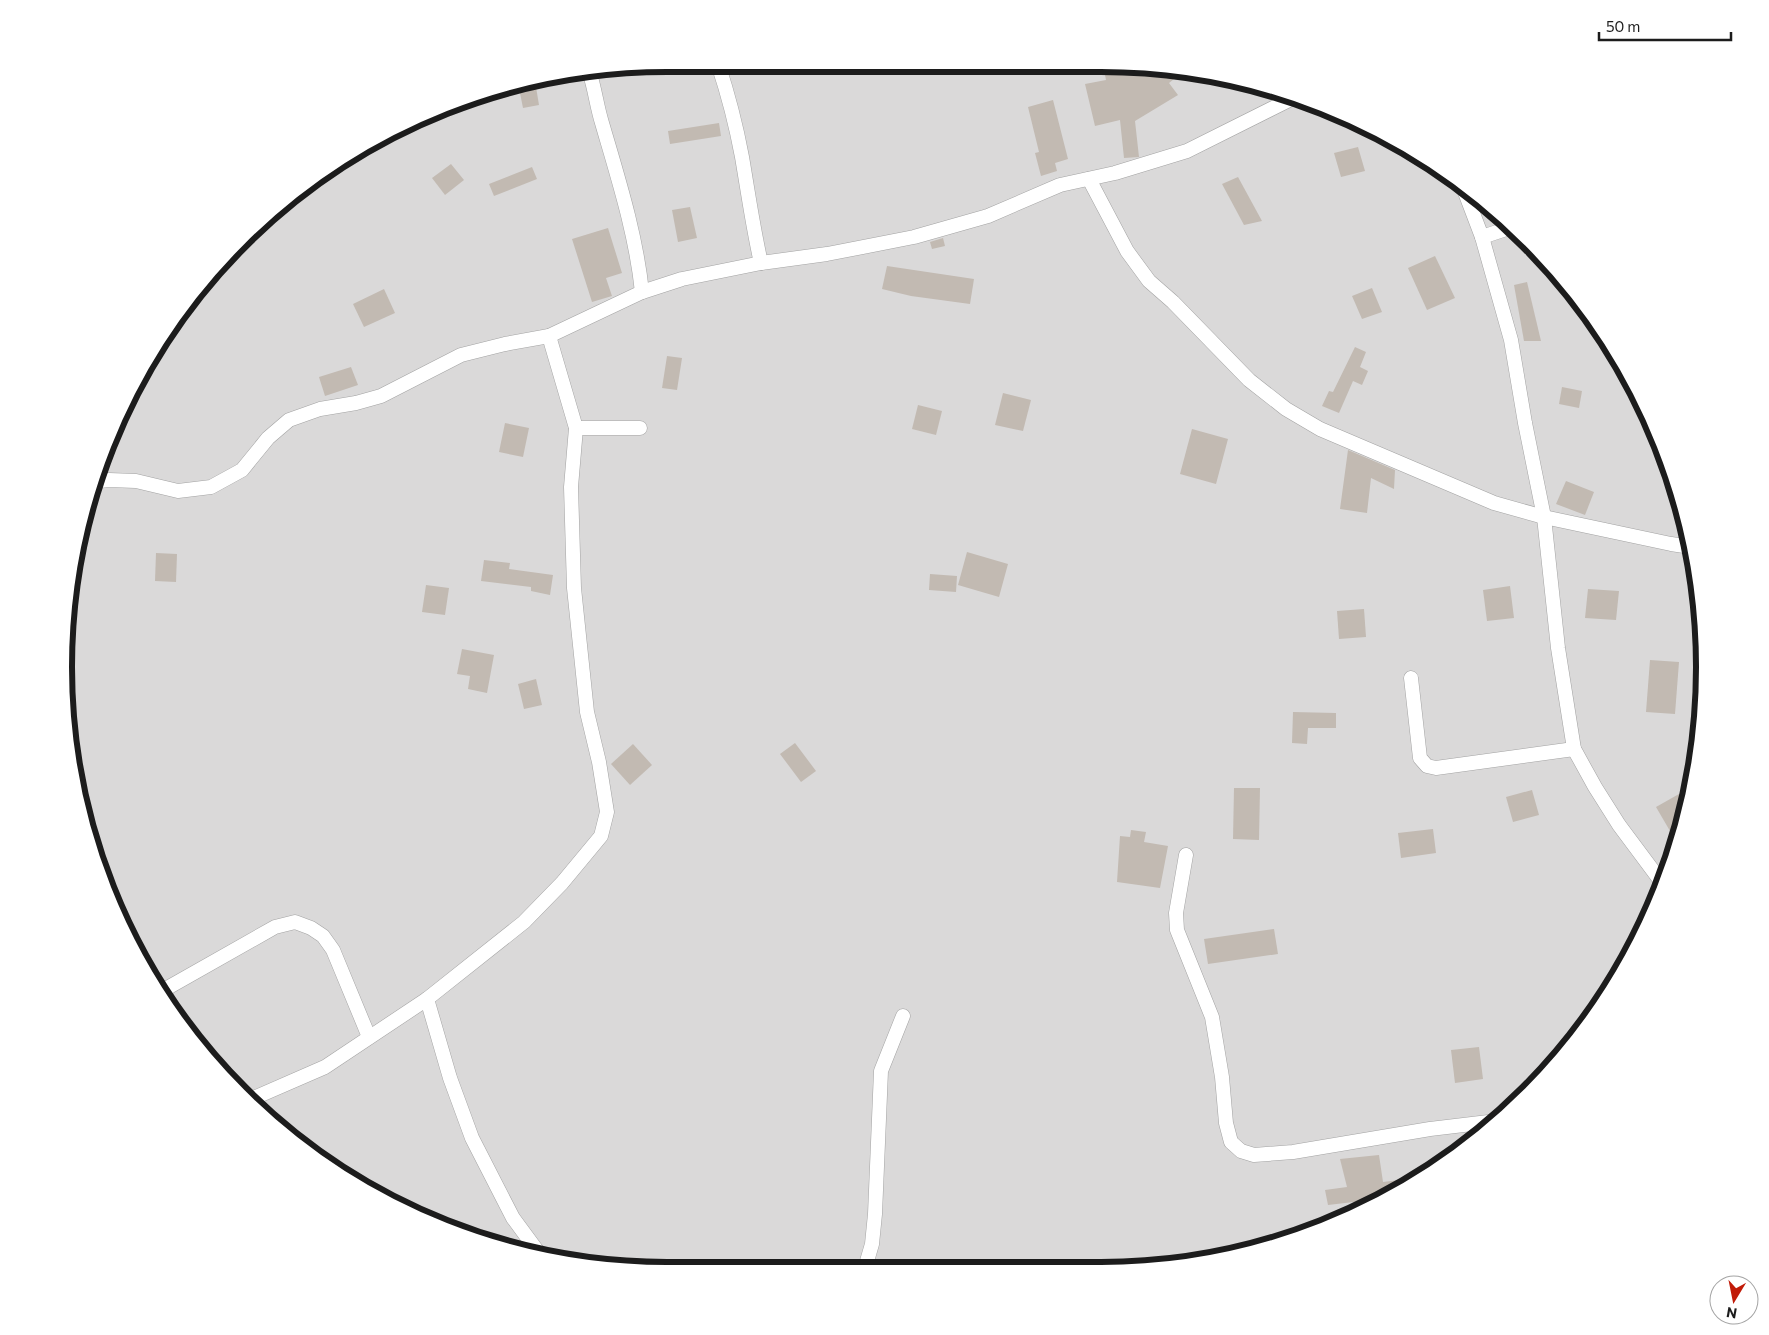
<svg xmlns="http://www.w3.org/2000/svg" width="1769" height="1335" viewBox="0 0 1769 1335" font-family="Commissioner,sans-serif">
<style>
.residential{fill:#dad9d9}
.building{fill:#c2bab2}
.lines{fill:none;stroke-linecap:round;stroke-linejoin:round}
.street-casing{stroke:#a3a3a3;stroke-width:15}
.street{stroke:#fff;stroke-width:14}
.rim{fill:none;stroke:#1c1c1c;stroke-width:6}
</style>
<rect width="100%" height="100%" fill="#edebe2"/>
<path class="residential" d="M668 64 1141 65 1257 84 1333 110 1437 165 1528 240 1581 300 1643 401 1685 512 1704 628 1700 747 1673 862 1624 970 1555 1066 1469 1147 1332 1225 1181 1266 628 1270 511 1251 366 1191 270 1122 188 1035 144 969 96 862 65 707 75 550 126 400 166 332 240 241 365 145 511 84Z"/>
<g class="building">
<path d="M1103 65H1141L1168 70 1174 79 1169 83 1178 95 1135 121 1139 157 1124 158 1120 120 1095 126 1085 84 1106 80Z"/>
<path d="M535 81 539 105 523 108 518 83Z"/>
<path d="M1053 100 1068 159 1055 163 1057 171 1041 176 1035 153 1039 152 1028 107Z"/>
<path d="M719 123 721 136 670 144 668 131Z"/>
<path d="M1358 147 1365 171 1341 177 1334 153Z"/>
<path d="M451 164 464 180 445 195 432 178Z"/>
<path d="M532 167 537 179 494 196 489 184Z"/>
<path d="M1238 177 1262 221 1244 225 1222 184Z"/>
<path d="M690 207 697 238 678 242 672 210Z"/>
<path d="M608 228 622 273 606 278 612 296 592 302 572 239Z"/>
<path d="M943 238 945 246 932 249 930 242Z"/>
<path d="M1435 256 1455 298 1427 310 1408 268Z"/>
<path d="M887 266 974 279 970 304 911 296 882 289Z"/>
<path d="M1527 282 1541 341H1524L1514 285Z"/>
<path d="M1372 288 1382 312 1362 319 1352 296Z"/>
<path d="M384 289 395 313 364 327 353 304Z"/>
<path d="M1355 347 1366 352 1360 367 1368 371 1362 385 1353 381 1339 413 1322 406 1329 391 1333 392Z"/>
<path d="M667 356 682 358 677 390 662 388Z"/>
<path d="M351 367 358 385 325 396 319 377Z"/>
<path d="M1562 387 1582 391 1579 408 1559 404Z"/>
<path d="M1003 393 1031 400 1023 431 995 425Z"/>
<path d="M918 405 942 411 936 435 912 429Z"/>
<path d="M505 423 529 428 523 457 499 452Z"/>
<path d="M1192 429 1228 439 1216 484 1180 474Z"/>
<path d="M1348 450 1395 470 1394 489 1371 478 1367 513 1340 509Z"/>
<path d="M1566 481 1594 492 1585 515 1556 504Z"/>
<path d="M967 552 1008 564 999 597 958 585Z"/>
<path d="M156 553 177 554 176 582 155 581Z"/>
<path d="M484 560 510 563 509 569 553 575 550 595 531 591V587L481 581Z"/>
<path d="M930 574 957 576 956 592 929 590Z"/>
<path d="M426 585 449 588 445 615 422 612Z"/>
<path d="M1510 586 1514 618 1487 621 1483 590Z"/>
<path d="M1588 589 1619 591 1616 620 1585 618Z"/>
<path d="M1364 609 1366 637 1339 639 1337 611Z"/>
<path d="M462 649 494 655 487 693 468 689 470 676 457 674Z"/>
<path d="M1650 660 1679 662 1675 714 1646 712Z"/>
<path d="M536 679 542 705 524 709 518 684Z"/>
<path d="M1293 712 1336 713V728H1308L1307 744 1292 743Z"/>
<path d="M795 743 816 771 801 782 780 754Z"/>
<path d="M633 744 652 765 630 785 611 764Z"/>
<path d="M1234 788H1260L1259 840 1233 839Z"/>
<path d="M1532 790 1539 815 1513 822 1506 797Z"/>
<path d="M1679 794 1686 806 1677 843 1656 807Z"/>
<path d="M1433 829 1436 853 1401 858 1398 833Z"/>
<path d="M1131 830 1146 832 1144 842 1168 846 1160 888 1117 882 1120 836 1130 837Z"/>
<path d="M1274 929 1278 954 1208 964 1204 939Z"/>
<path d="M1479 1047 1483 1079 1455 1083 1451 1050Z"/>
<path d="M1379 1155 1383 1182 1415 1178 1379 1199 1328 1205 1325 1190 1347 1187 1340 1159Z"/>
</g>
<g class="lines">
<g class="street-casing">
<g id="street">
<path d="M718 64C728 94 736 125 742 157 748 192 753 228 761 263"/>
<path d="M590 74C595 90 597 107 602 123 618 178 636 234 642 292"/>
<path d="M1089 179 1127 251 1149 281 1173 302 1249 380 1286 409 1320 429 1494 503 1544 517 1671 544 1691 547"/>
<path d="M1463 187 1482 237 1511 340 1525 423 1544 517 1558 648 1574 749 1595 787 1619 825 1663 884"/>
<path d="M1482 237 1512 227"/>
<path d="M576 428H640"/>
<path d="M99 481 109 480 136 481 178 491 211 487 242 470 268 438 289 420 320 409 356 403 381 396 461 355 505 344 549 336 642 292 682 279 761 263 827 254 914 237 988 216 1060 185 1115 173 1187 151 1295 97"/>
<path d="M1411 678 1420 758 1427 766 1436 768 1574 749"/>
<path d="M1186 855 1176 913 1177 930 1212 1017 1222 1077 1226 1123 1231 1142 1241 1151 1254 1155 1293 1152 1430 1129 1497 1121"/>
<path d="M162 996 169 987 275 927 295 922 311 928 323 936 333 950 369 1037"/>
<path d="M427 999 450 1078 472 1138 513 1218 541 1256"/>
<path d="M249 1100 325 1067 427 999 524 922 562 883 601 836 607 812 599 762 587 712 574 588 571 487 576 428 549 336"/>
<path d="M865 1268 872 1244 875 1214 881 1071 903 1016"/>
</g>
</g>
<use href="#street" class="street"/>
</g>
<path d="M0 0H1769V1335H0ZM667 72H1101A595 595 0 0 1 1696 667V667A595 595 0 0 1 1101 1262H667A595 595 0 0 1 72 667V667A595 595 0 0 1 667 72Z" fill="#fff" fill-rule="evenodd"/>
<path class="rim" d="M667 72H1101A595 595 0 0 1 1696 667V667A595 595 0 0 1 1101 1262H667A595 595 0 0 1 72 667V667A595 595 0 0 1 667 72Z"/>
<g transform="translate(1734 1300) rotate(190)"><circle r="24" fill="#ffffff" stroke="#a4a4a4"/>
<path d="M0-4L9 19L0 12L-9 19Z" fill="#c11b08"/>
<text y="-8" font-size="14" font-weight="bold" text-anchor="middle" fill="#1c1c1c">N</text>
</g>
<path d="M1599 32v8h132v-8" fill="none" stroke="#1c1c1c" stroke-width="2.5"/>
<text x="1606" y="32" font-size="15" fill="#1c1c1c" stroke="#ffffff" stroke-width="4" paint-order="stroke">50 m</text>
</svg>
